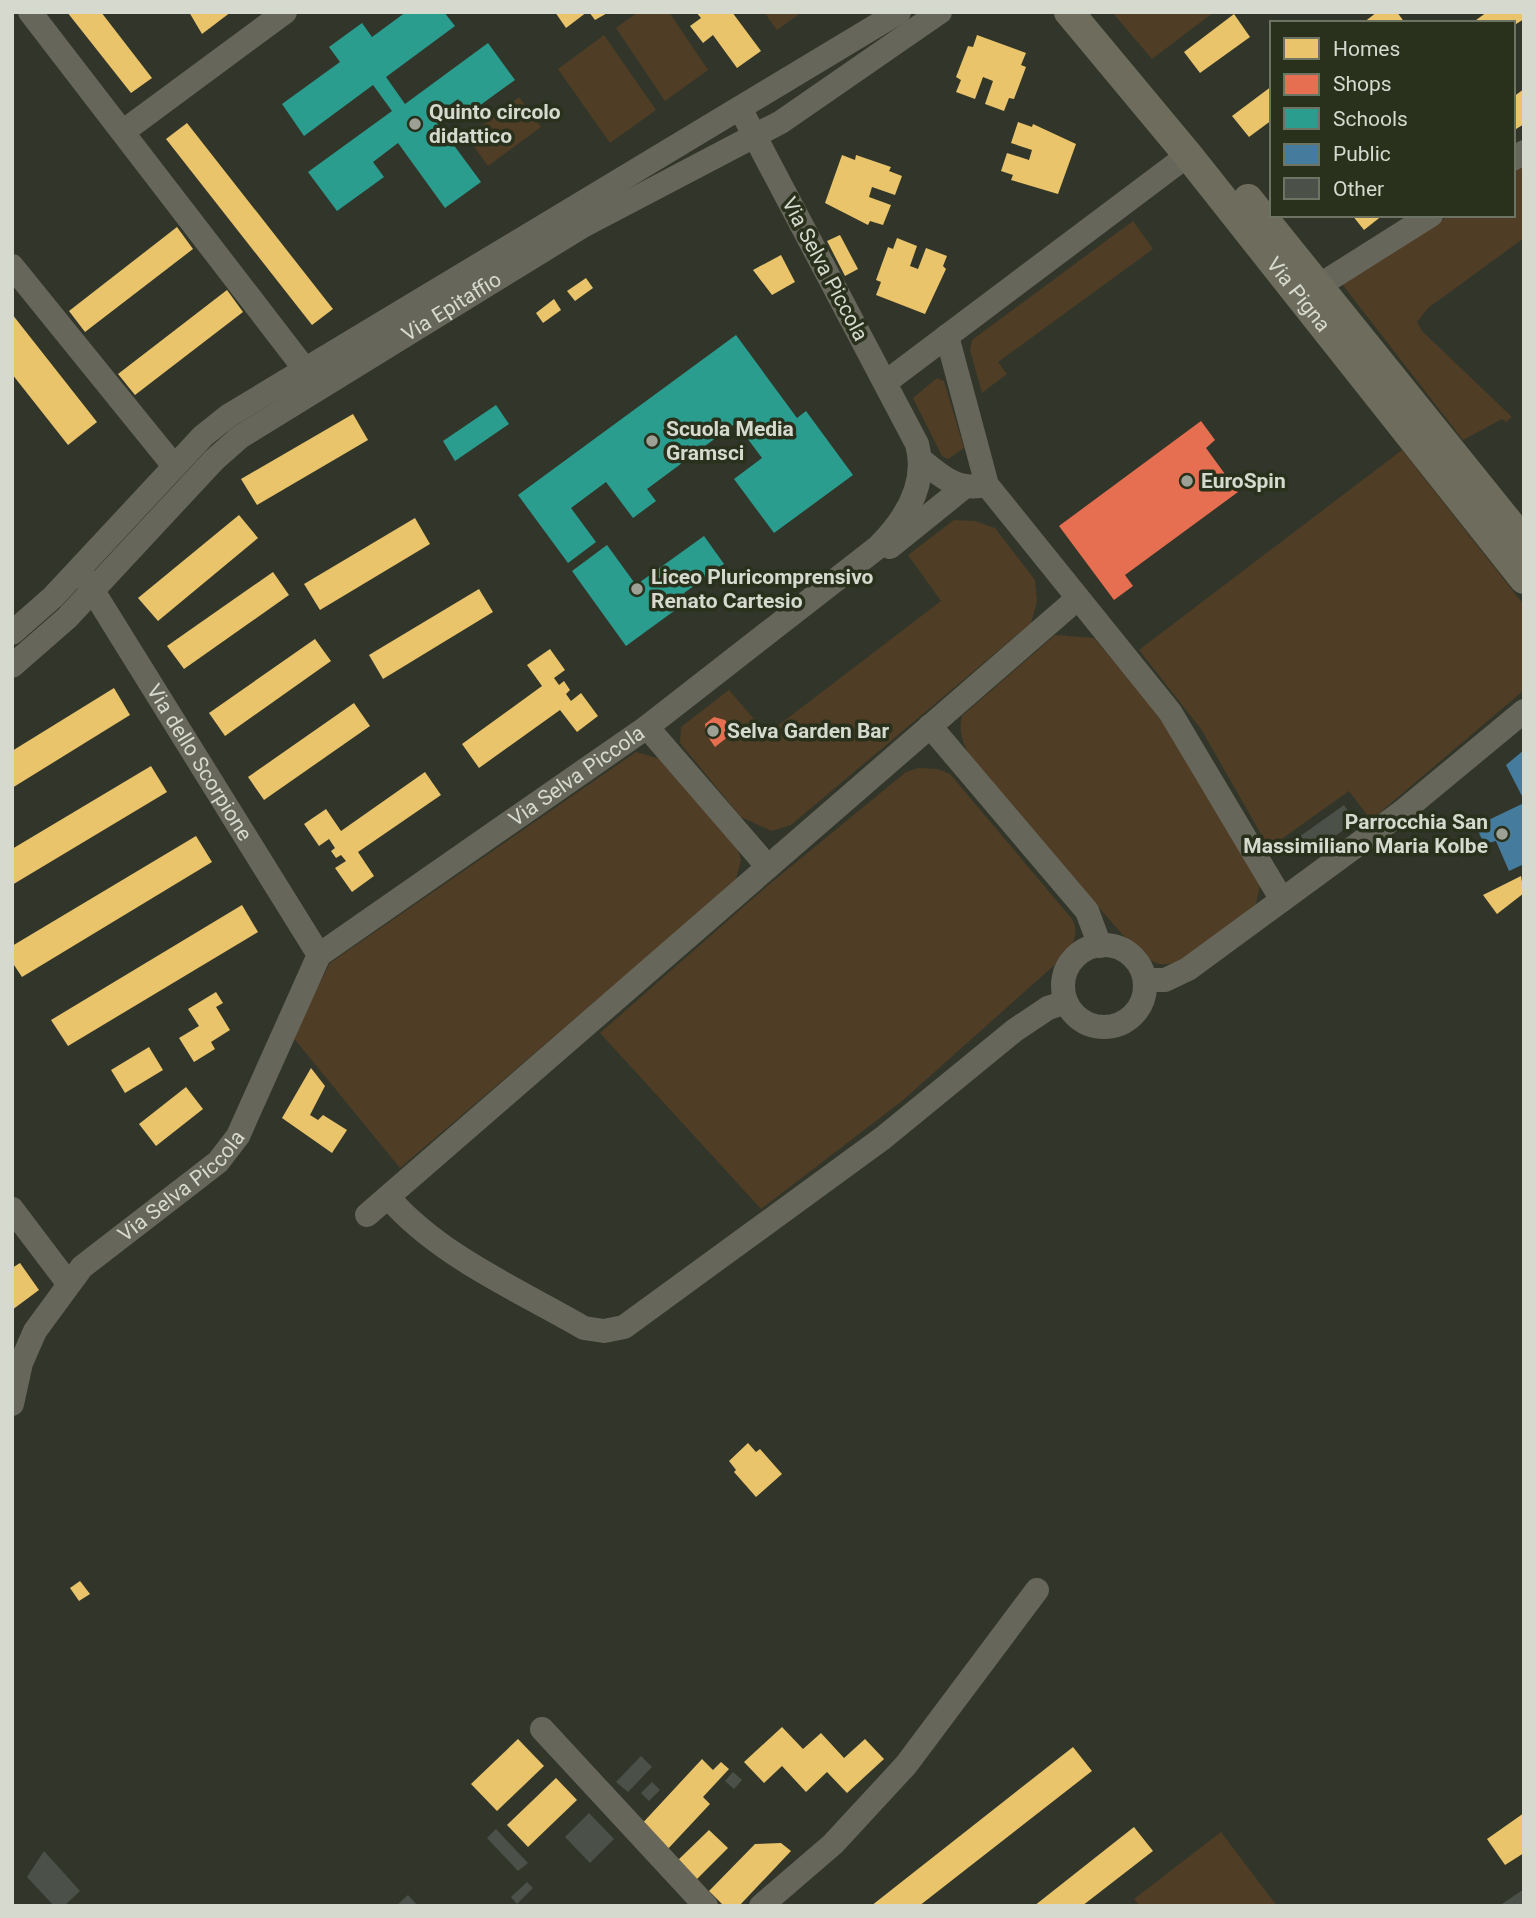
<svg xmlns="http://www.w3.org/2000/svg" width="1536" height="1918" viewBox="0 0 1536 1918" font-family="Roboto,sans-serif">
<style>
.green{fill:#4f3d25}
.homes{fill:#e9c46a}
.shops{fill:#e76f51}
.schools{fill:#2a9d8f}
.public{fill:#457b9d}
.building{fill:#4b5048}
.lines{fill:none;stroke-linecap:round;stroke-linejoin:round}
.minor{stroke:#67665a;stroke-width:24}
.major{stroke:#6e6d5d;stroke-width:30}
.poi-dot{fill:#9da195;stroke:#29301c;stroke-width:2.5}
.labels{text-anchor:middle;stroke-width:7;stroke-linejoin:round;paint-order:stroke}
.poi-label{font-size:21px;font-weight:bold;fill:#d6dace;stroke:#29301c;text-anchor:start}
.street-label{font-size:21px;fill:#d6dace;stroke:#29301c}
</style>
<rect width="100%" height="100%" fill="#32362a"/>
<g class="green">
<path d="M638 12H669L708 70 665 101 616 28Z"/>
<path d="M764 12H802L777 30Z"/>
<path d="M1112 12H1214L1152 59Z"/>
<path d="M604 35 656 110 610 143 558 69Z"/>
<path d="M519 97 541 127 488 166 467 137Z"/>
<path d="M1524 165V238L1428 308 1417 322 1422 331 1512 417 1506 422 1502 419 1463 440 1342 284 1450 215H1513V172Z"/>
<path d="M1133 221 1153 249 998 362 1007 374 982 393 970 350 972 340Z"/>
<path d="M937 378 944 381 964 448 948 459 942 456 913 398Z"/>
<path d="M1402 450 1524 605V690L1371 820 1349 791 1269 848 1201 729 1139 650Z"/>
<path d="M954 520 975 521 995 528 1035 580 1037 602 1031 623 791 825 772 831 741 817 680 743 681 727 729 690 767 734 941 601 908 555Z"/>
<path d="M1055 635 1094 638 1161 717 1260 885 1256 904C1236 920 1186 969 1160 964 1147 961 1139 952 1129 942L974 765C966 748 957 735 962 716Z"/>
<path d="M636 752 660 759 735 842 741 860 735 882 400 1168 292 1036 330 963Z"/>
<path d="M918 768 938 769 950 774 1072 919C1079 932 1074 941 1068 953L902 1101 761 1209 600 1033 766 887 906 772Z"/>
<path d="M1221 1832 1277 1906H1140L1134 1899Z"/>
</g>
<g class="homes">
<path d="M67 12H101L152 78 131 93Z"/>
<path d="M189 12H231L202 34Z"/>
<path d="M555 12H587L566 28Z"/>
<path d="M589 12H609L595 20Z"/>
<path d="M696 12H732L761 51 737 68 713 35 703 43 690 26 701 18Z"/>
<path d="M1377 12H1397L1405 23H1363Z"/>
<path d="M1487 12H1524V19L1513 26V23H1472Z"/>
<path d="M1234 14 1250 37 1200 73 1184 52Z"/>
<path d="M977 35 1026 53 1021 65 1026 67 1014 99 1009 98 1004 111 985 104 993 81 983 77 975 99 956 92 961 80 956 77 968 46 973 47Z"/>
<path d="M1272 86V120L1249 137 1232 116Z"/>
<path d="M1524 89V124L1513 131V97Z"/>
<path d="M1018 122 1032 127 1033 124 1076 144 1058 194 1011 180 1013 175 1001 171 1007 153 1029 160 1032 150 1011 143Z"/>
<path d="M187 123 333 309 312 325 166 139Z"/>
<path d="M842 155 855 160 856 155 891 167 889 171 902 176 895 195 872 187 869 197 891 205 883 225 870 221 868 225 825 203Z"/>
<path d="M1352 215H1383L1364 230Z"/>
<path d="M177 227 193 249 85 332 69 311Z"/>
<path d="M840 235 858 269 845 276 827 241Z"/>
<path d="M897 238 917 246 910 266 918 269 926 248 947 256 943 266 946 269 925 314 876 295 881 282 876 280 888 247 893 249Z"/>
<path d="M781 255 795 282 772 295 753 270Z"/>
<path d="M586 278 593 288 575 301 567 291Z"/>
<path d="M227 290 243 312 135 395 118 374Z"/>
<path d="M554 299 561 310 543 323 536 313Z"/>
<path d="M12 314 97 422 68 445 12 374Z"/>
<path d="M353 414 368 440 257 505 241 479Z"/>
<path d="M239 515 258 538 158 621 138 598Z"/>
<path d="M415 518 430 544 320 610 304 584Z"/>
<path d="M273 572 289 595 184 669 167 646Z"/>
<path d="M479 589 493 612 383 679 369 655Z"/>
<path d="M315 639 331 661 225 736 209 713Z"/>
<path d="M550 649 565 670 554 678 559 685 564 681 570 690 566 694 571 701 581 693 598 716 577 732 560 710 479 768 462 744 542 686 527 665Z"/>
<path d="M114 688 130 715 12 788V751Z"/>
<path d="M354 703 370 726 264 800 248 777Z"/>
<path d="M151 766 167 792 12 885V849Z"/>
<path d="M425 772 441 795 358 852 374 876 352 892 335 868 346 861 341 855 336 858 331 851 335 848 329 839 319 846 304 824 326 809 341 831Z"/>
<path d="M196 836 212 862 22 977 12 962V946Z"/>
<path d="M1521 876 1524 893 1497 914 1483 895Z"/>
<path d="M242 905 258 932 68 1046 51 1020Z"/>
<path d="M216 992 223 1003 216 1007 230 1030 211 1042 215 1049 194 1062 179 1038 199 1026 188 1009Z"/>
<path d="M149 1047 163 1070 125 1093 111 1070Z"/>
<path d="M311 1068 325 1086 310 1115 318 1120 323 1115 347 1130 332 1153 282 1118Z"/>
<path d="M186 1087 203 1109 156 1146 139 1124Z"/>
<path d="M20 1263 39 1290 12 1310V1268Z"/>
<path d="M748 1443 756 1452 760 1449 782 1474 756 1497 734 1472 736 1470 729 1461Z"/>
<path d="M80 1581 90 1594 79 1601 70 1588Z"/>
<path d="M782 1727 803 1749 821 1733 844 1758 865 1739 884 1759 847 1793 827 1772 806 1792 782 1766 764 1783 744 1762Z"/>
<path d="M518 1739 544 1766 497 1811 471 1784Z"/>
<path d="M1073 1747 1092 1771 919 1906H871Z"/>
<path d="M702 1759 713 1770 721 1762 729 1769 703 1797 710 1804 665 1852 638 1828Z"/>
<path d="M556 1778 577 1800 528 1847 507 1825Z"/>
<path d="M1524 1813V1853L1505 1865 1487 1839Z"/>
<path d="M1134 1827 1153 1851 1082 1906H1034Z"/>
<path d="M709 1830 728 1848 695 1881 676 1862Z"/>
<path d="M781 1843 791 1851 739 1906H724L709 1891 755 1844Z"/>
</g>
<g class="shops">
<path d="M1201 421 1215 440 1206 448 1238 492 1125 575 1133 586 1114 600 1059 526Z"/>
<path d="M714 717 725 720 734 732 715 747 706 734 705 724Z"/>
</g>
<g class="schools">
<path d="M406 12H444L455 26 386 77 405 104 488 43 515 80 468 114 458 99 433 117 481 182 445 208 398 143 373 162 384 177 337 211 308 172 392 111 373 85 304 136 282 104 340 62 329 47 362 23 372 37Z"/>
<path d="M736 335 797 418 806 411 853 475 774 533 734 479 762 458 736 423 647 489 656 501 633 518 606 482 571 508 596 542 568 563 518 495Z"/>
<path d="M496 405 509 424 455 461 443 441Z"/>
<path d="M704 536 724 564 684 593 689 600 626 646 572 571 607 545 636 585Z"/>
</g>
<g class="public">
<path d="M1524 750V800L1506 765Z"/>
<path d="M1524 803V864L1509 871 1496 841 1484 844 1476 826Z"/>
</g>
<g class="building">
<path d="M1344 805 1355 822 1311 853 1299 837Z"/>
<path d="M641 1756 652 1767 628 1792 616 1782Z"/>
<path d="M733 1772 742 1780 734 1789 725 1781Z"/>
<path d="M652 1782 660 1790 649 1801 641 1793Z"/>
<path d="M589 1813 614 1839 590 1863 565 1837Z"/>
<path d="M496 1829 528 1863 518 1871 487 1838Z"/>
<path d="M44 1851 80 1891 64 1906H54L27 1877Z"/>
<path d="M527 1882 533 1888 517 1904 511 1897Z"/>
<path d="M1524 1889V1906H1499Z"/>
<path d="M408 1895 418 1906H396Z"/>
</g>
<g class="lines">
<g class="minor">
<path d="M30 12 314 381"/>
<path d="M124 131 285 12"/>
<path d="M1513 159 1524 152"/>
<path d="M12 266 174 466"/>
<path d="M1320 285 1431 215"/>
<path d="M947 336 987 485 1170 712 1282 900"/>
<path d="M886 382 1188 155"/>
<path d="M921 460C940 475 954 489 979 486"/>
<path d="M890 547 963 488"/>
<path id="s1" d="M85 578 319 955"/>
<path d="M12 633 53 597 203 436 228 416 899 12"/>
<path id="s2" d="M12 666 67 618 214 460 240 437 581 227 781 122 940 12"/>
<path d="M930 726 1087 911 1100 946"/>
<path d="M647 727 768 867"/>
<circle cx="1104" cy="986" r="41"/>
<path d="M1145 980H1165L1188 969 1402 812 1524 711"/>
<path d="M388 1197C439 1256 517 1289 584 1328L604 1331 624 1327 883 1138 1015 1030 1048 1008 1066 1002"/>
<path d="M12 1209 68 1283"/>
<path d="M367 1215 1078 598"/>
<path id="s3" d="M12 1404 21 1363 35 1331 82 1267 218 1162 238 1136 319 955 647 727 878 547C906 519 928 484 917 444L741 110"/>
<path d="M542 1729 706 1906"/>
<path d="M761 1906 833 1844 906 1765 1037 1590"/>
</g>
<g class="major">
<path id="s4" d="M1069 12 1188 155 1524 579"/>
<path d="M1248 199 1524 542"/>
</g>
</g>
<g class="poi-dot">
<circle cx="415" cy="124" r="7"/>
<circle cx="652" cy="441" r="7"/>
<circle cx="1187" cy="481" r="7"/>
<circle cx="637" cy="589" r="7"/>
<circle cx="713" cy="731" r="7"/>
<circle cx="1502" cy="834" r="7"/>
</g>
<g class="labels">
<g class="poi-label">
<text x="429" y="119">Quinto circolo<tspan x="429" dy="24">didattico</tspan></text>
<text x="666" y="436">Scuola Media<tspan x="666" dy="24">Gramsci</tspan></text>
<text x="1201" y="488">EuroSpin</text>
<text x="651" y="584">Liceo Pluricomprensivo<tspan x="651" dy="24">Renato Cartesio</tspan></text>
<text x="727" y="738">Selva Garden Bar</text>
<text x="1488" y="829" text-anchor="end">Parrocchia San<tspan x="1488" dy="24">Massimiliano Maria Kolbe</tspan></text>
</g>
<g class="street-label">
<text transform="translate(825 269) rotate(62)" y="7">Via Selva Piccola</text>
<text dy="7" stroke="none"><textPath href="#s4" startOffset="364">Via Pigna</textPath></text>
<text dy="7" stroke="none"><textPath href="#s2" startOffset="572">Via Epitaffio</textPath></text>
<text dy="7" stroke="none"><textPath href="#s1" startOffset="217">Via dello Scorpione</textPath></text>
<text dy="7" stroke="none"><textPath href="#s3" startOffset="873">Via Selva Piccola</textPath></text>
<text dy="7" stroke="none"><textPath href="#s3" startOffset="285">Via Selva Piccola</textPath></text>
</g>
</g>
<rect width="1536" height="1918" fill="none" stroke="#d6dace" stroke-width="28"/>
<rect x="1270" y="21" width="245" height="196" fill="#29301c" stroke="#6e7463" stroke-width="2"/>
<rect x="1284" y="38" width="35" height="21" fill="#e9c46a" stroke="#6e7463" stroke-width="2"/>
<text x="1333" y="56" font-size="21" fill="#d6dace">Homes</text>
<rect x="1284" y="74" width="35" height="21" fill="#e76f51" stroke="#6e7463" stroke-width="2"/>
<text x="1333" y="91" font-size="21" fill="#d6dace">Shops</text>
<rect x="1284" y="108" width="35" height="21" fill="#2a9d8f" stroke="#6e7463" stroke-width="2"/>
<text x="1333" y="126" font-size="21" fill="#d6dace">Schools</text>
<rect x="1284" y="144" width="35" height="21" fill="#457b9d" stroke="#6e7463" stroke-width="2"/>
<text x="1333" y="161" font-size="21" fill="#d6dace">Public</text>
<rect x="1284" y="178" width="35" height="21" fill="#4b5048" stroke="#6e7463" stroke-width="2"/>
<text x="1333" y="196" font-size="21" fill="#d6dace">Other</text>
</svg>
